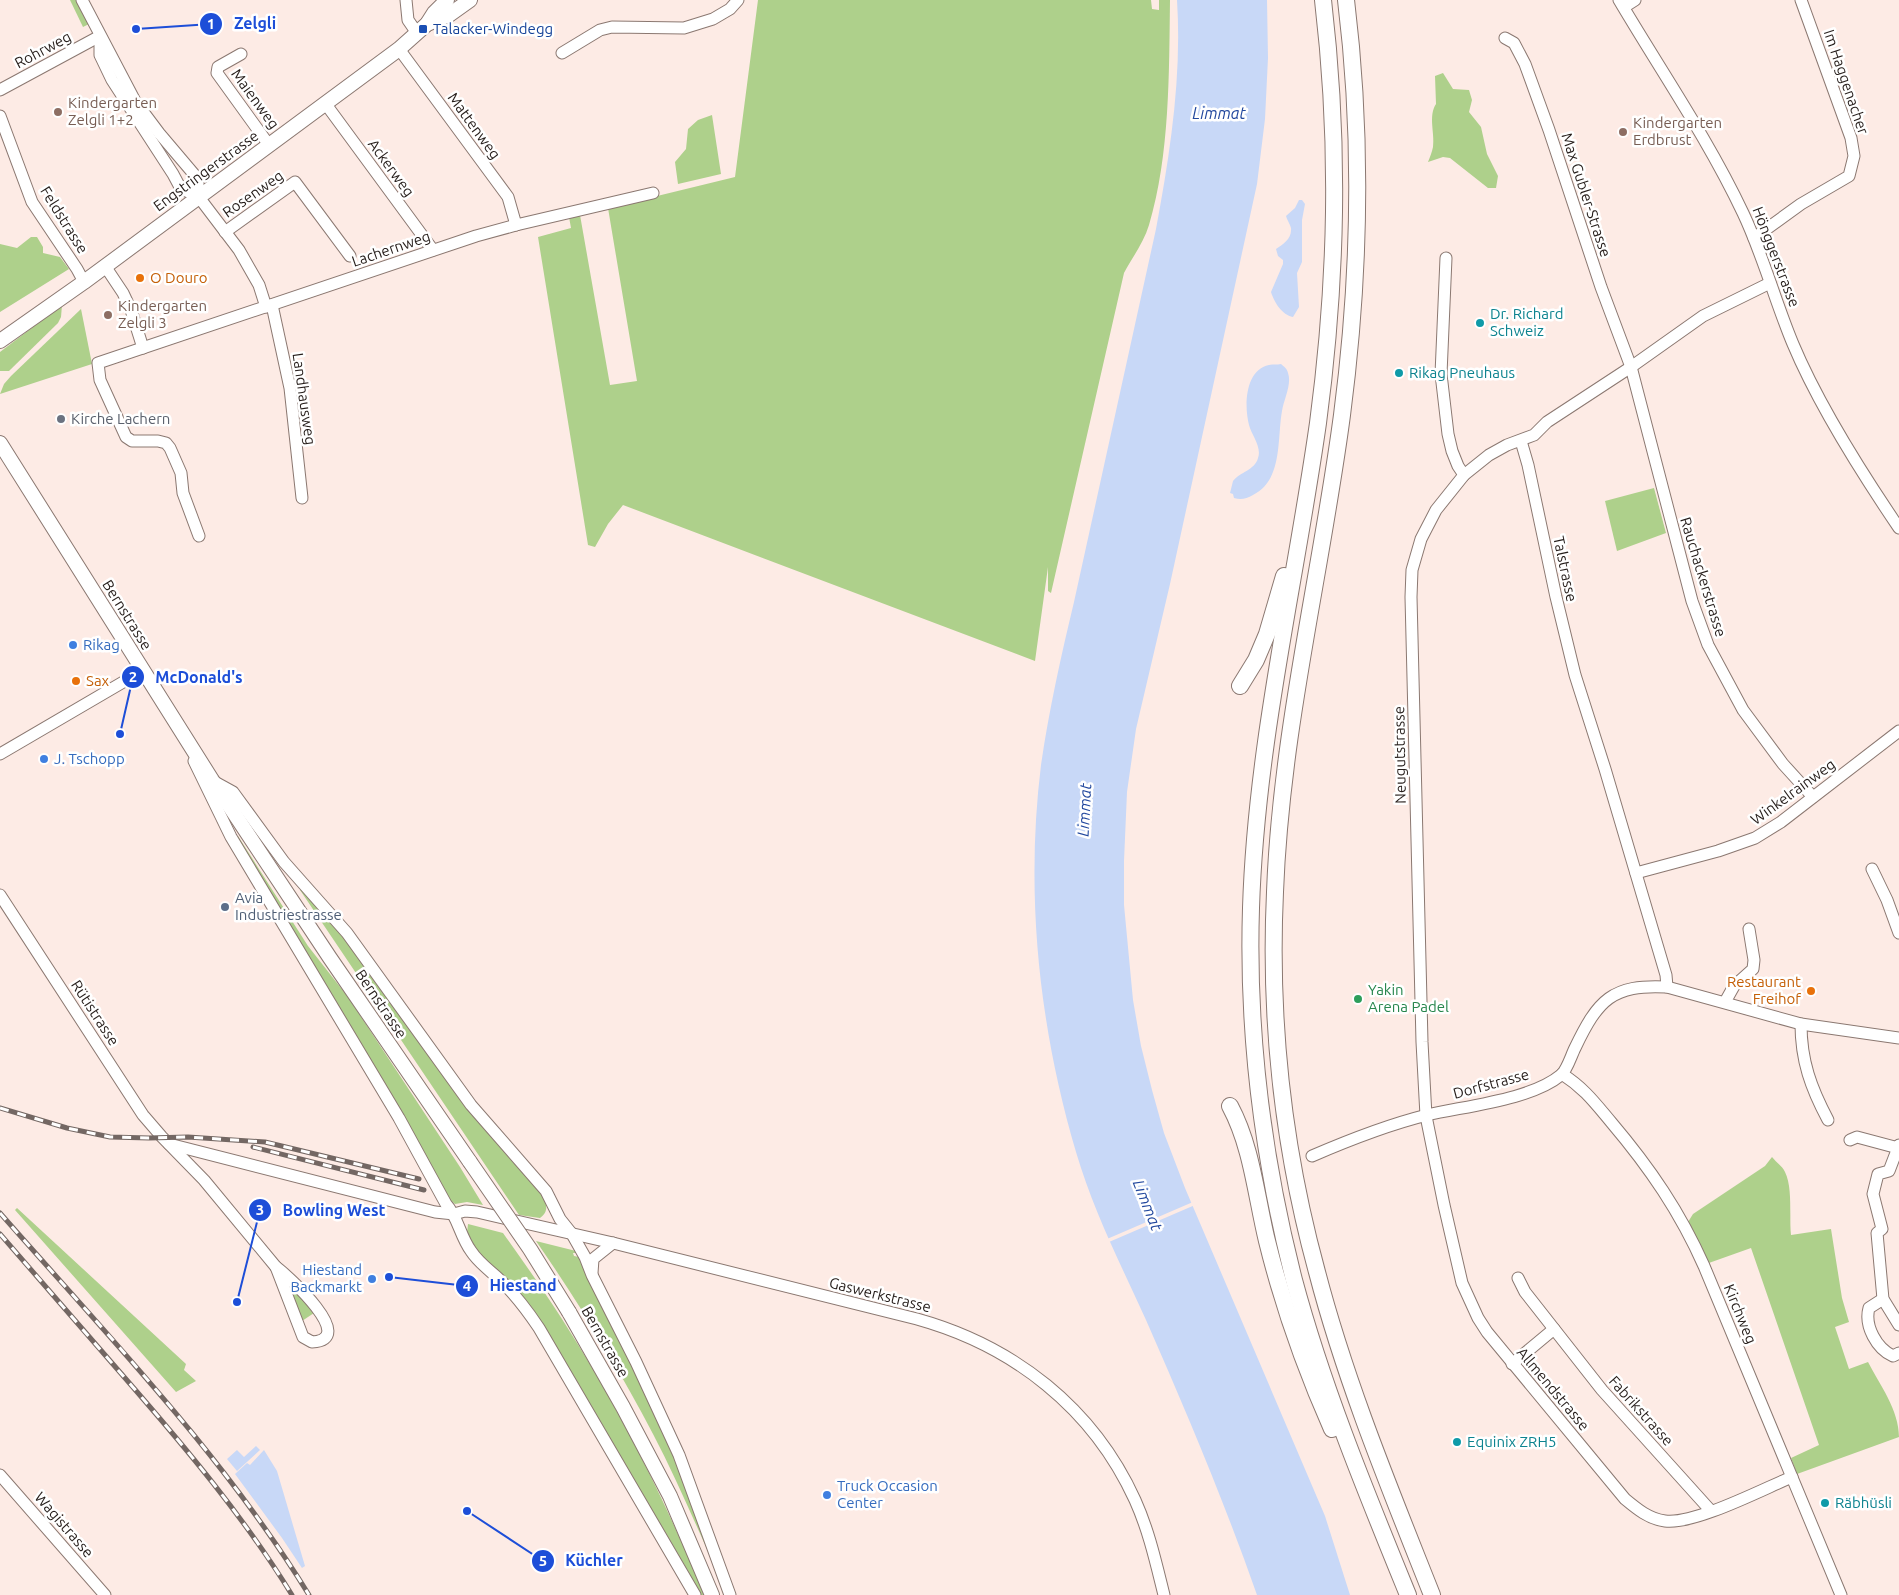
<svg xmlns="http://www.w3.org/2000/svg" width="1899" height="1595" viewBox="0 0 1899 1595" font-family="Ubuntu,sans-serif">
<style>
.green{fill:#aed08b}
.water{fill:#c8d8f7}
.pier{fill:#fdebe5}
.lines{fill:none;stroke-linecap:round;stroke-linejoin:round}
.minor-casing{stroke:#8b7871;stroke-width:13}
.major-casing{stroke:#8b7871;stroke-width:16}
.highway-casing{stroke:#8b7871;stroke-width:18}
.minor{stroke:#fff;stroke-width:11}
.major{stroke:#fff;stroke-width:14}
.highway{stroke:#fff;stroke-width:16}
.rail-casing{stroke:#736763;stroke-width:5}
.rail{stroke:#fff;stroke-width:3;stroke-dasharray:9;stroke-linecap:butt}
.major-bridge-casing{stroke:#8b7871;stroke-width:16;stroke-linecap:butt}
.major-bridge{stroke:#fff;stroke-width:14}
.transit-dot{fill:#1a4fb4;stroke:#fff;stroke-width:2}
.education-dot{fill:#8d6e63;stroke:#fff;stroke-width:2}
.food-dot{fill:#e8710a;stroke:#fff;stroke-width:2}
.culture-dot{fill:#0f9aa8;stroke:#fff;stroke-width:2}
.worship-dot{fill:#6b7280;stroke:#fff;stroke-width:2}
.shop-dot{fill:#3f7fe0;stroke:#fff;stroke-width:2}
.service-dot{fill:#5c6f8a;stroke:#fff;stroke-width:2}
.leisure-dot{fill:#2e9e5b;stroke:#fff;stroke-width:2}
.labels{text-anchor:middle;stroke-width:5;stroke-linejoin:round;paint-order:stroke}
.transit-label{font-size:15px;fill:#164399;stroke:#fff;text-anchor:start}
.street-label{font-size:15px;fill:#251d1a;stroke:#fff}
.education-label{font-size:15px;fill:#785e54;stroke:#fff;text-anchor:start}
.food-label{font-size:15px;fill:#c56008;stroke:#fff;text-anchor:start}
.culture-label{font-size:15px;fill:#0d838f;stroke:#fff;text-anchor:start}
.worship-label{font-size:15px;fill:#5b616d;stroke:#fff;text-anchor:start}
.shop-label{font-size:15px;fill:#366cbe;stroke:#fff;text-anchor:start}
.service-label{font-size:15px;fill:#4e5e75;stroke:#fff;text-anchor:start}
.leisure-label{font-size:15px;fill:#27864d;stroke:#fff;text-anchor:start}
.water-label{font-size:16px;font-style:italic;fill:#22489e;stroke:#fff}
.leader{fill:none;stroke:#1d4ed8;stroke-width:2}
.callout-dot{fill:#1d4ed8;stroke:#fff;stroke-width:2}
.mark-label{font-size:15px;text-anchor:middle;font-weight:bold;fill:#fff}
.callout-label{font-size:16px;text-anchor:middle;font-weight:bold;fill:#1d4ed8;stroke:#fff;stroke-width:5;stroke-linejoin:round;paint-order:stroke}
</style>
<rect width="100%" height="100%" fill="#fdebe5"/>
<g class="green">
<path d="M70 0H77L89 24 83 27Z"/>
<path d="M758 0H1151L1152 9 1159 10V0H1170C1169 73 1170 155 1149 225 1144 242 1132 258 1124 273L1051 593 1048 591V567L1035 661 623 505 608 524 595 547 588 545 538 237 571 228 569 217 580 215 610 385 637 381 608 208 735 177Z"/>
<path d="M1443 73 1453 89 1469 90 1472 100 1469 112 1481 127 1487 154 1498 176 1496 188H1488L1450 158 1443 157 1428 162C1430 157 1432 152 1433 147 1435 133 1428 116 1436 104L1435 76Z"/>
<path d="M712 115 721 174 678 184 675 162 686 149 688 129 698 120Z"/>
<path d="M31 237H37L43 247V253L60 257 69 269 0 312V244L17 248Z"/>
<path d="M62 305 61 317 58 323 9 371H0V352Z"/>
<path d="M81 309 92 364 0 394 4 384 11 376Z"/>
<path d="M1654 488 1666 533 1617 551 1605 501Z"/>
<path d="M238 836 308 946 348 997 460 1167 483 1205 467 1202 455 1204 448 1198 235 837Z"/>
<path d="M302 889 334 925 538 1188C544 1198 552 1210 540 1218L519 1215 300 890Z"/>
<path d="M1772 1157C1776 1162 1783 1167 1785 1172 1793 1188 1789 1217 1791 1235L1831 1229 1842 1298 1849 1322 1835 1327 1849 1369 1868 1362C1880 1385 1899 1410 1899 1437L1797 1474 1791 1458 1819 1445 1751 1248 1706 1264 1688 1222 1693 1214 1765 1166Z"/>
<path d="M17 1208 186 1364 184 1370 196 1381 176 1392 15 1210Z"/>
<path d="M468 1224 503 1233C523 1261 542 1288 562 1319 618 1406 665 1499 704 1595H699L687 1573 688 1571 533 1309 477 1252 467 1233Z"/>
<path d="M536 1241 576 1251 577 1253H573L574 1256 579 1257 669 1439 711 1558C692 1516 674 1474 653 1434 618 1367 579 1303 536 1241Z"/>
<path d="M289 1284 314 1313 302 1321 288 1285Z"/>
</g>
<g class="water">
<path d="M1177 0H1267L1268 58 1265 119 1257 184 1170 584 1136 729 1127 792 1124 861V905L1133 1000 1141 1046 1152 1090 1164 1133 1185 1188 1325 1516 1350 1595H1257C1224 1501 1186 1411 1146 1320 1121 1265 1093 1210 1076 1152 1039 1027 1025 894 1041 765 1049 710 1061 656 1074 602L1156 229C1170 154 1182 77 1177 0Z"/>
<path d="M1299 200H1302L1305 204 1302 220V262L1297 273 1299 307 1293 317C1282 315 1274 302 1271 292L1283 264V260L1278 256 1276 249C1283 244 1292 239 1291 228 1290 224 1287 220 1286 216L1295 208Z"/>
<path d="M1281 364C1284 367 1287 368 1288 373 1292 384 1284 399 1282 411 1277 439 1283 480 1253 495 1246 499 1241 500 1234 498L1233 494 1230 493 1233 481C1240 472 1255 470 1258 458 1262 447 1252 436 1249 425 1244 406 1245 370 1269 365 1273 364 1277 365 1281 364Z"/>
<path d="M256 1446 260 1450 237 1471 227 1459 237 1450 244 1457Z"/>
<path d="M264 1450 277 1471 305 1566 302 1568 282 1538 235 1474 247 1463 250 1465Z"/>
</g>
<path class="pier" d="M1193 1202 1195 1205 1109 1242 1107 1239Z"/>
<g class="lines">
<g class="minor-casing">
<g id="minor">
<path d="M82 0 135 101 159 133 198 179V196"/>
<path d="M406 0 408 20 417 33"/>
<path d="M1619 0C1661 71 1708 139 1743 213 1763 255 1775 301 1793 344 1819 406 1861 472 1899 528"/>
<path d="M1624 7 1635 0"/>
<path d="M100 36V55L112 80 173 174 181 189 198 196 239 250 259 285 266 307"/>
<path d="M1505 38 1514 43 1525 64 1549 130 1601 287 1631 367 1692 601 1708 645 1743 710 1783 764 1813 797"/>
<path d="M399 49 508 197 516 225"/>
<path d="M562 53 600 30 612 27 684 28 713 19 730 9 738 0"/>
<path d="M241 54 218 67 217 73 269 145"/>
<path d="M0 90 100 36"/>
<path d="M325 103 433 250"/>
<path d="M0 116 32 202 77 269 84 282"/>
<path d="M225 232 295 182 350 256"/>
<path d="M1754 238 1801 204 1849 176 1854 156 1851 138 1801 0"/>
<path d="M1446 258 1441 374 1448 434 1452 451 1458 466 1464 475"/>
<path d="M105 266 123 293 131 310 143 348"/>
<path d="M1770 283 1703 316 1631 367 1547 422 1534 435 1507 445 1489 455 1464 475 1436 510 1421 539 1412 570 1411 597 1422 1042 1426 1116 1444 1205 1462 1283 1478 1318 1487 1332 1625 1499C1637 1509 1649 1519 1665 1521 1694 1525 1763 1489 1792 1477"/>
<path d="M272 305 290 388 302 498"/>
<path d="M1521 441 1528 465 1556 597 1575 675 1605 769 1666 975 1667 987"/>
<path d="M199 536 183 493 181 473 170 448 166 443 158 441H132L126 437 100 380 98 363 476 236 516 225 653 193"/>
<path d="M0 754 142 671"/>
<path d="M194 761 231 837 399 1118 446 1204C458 1217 460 1236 471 1251 478 1262 488 1269 498 1278 514 1293 527 1310 539 1328L695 1595"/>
<path d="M213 781 233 792 284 862 347 933 471 1105 546 1191 560 1219 572 1234 585 1257 592 1275 636 1362 679 1455 730 1595"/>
<path d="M1872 869 1887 900 1899 933"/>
<path d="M1636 873 1718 851 1755 838 1781 822 1899 731"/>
<path d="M0 895 143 1115 162 1137 204 1180 276 1267"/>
<path d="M1725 1002 1734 986 1753 969 1754 960 1749 929"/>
<path d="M1801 1024C1801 1061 1811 1088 1828 1120"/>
<path d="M1562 1074C1584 1088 1595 1103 1611 1122 1650 1168 1680 1212 1704 1266L1841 1595"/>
<path d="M1850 1140 1857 1137 1898 1148"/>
<path d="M169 1144 435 1212 454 1214 465 1211 477 1212 613 1243 917 1319C1014 1346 1093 1408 1135 1500 1149 1531 1156 1563 1164 1595"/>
<path d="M1899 1145 1889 1171 1878 1174 1873 1194 1881 1225 1882 1229 1877 1233 1883 1299 1899 1325"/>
<path d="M1312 1156C1349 1140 1387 1125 1427 1115 1465 1106 1531 1100 1561 1075 1567 1070 1571 1056 1575 1048 1598 1000 1612 984 1667 987L1801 1024 1899 1038"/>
<path d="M276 1267C288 1276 359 1340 312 1342L303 1337Z"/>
<path d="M592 1273 593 1259 613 1243"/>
<path d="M1518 1278 1525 1292 1602 1390 1711 1511"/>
<path d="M1883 1299 1869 1308C1864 1326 1877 1349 1893 1356L1899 1353"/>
<path d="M1512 1364 1554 1329"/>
<path d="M0 1475 105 1595"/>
</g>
</g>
<g class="major-casing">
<g id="major">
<path d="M427 24 449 15 470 0"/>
<path d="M0 341 84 282 399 49 427 24 434 13 447 0"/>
<path d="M0 443 212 780 330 958 470 1162"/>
<path d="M569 1312 623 1407 670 1496 712 1595"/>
</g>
</g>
<g class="highway-casing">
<g id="highway">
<path d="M1323 0C1340 144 1337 280 1318 423 1295 585 1256 745 1251 908 1247 1034 1263 1159 1294 1280 1323 1388 1366 1492 1408 1595"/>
<path d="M1346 0C1363 138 1360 277 1342 415 1321 574 1281 731 1275 892 1269 1020 1283 1148 1317 1272 1346 1383 1390 1489 1432 1595"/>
<path d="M1240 686 1256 660 1267 634 1284 576"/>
<path d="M1230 1106C1252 1147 1256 1196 1267 1241 1283 1306 1305 1368 1332 1429"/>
</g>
</g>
<use href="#minor" class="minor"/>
<use href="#major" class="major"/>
<use href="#highway" class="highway"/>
<g class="rail-casing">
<g id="rail">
<path d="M0 1108 67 1128 110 1137 149 1138 188 1137 265 1142 419 1179"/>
<path d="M253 1147 424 1190"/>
<path d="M0 1213C107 1335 224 1456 309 1595"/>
<path d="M0 1234C42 1282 83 1330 125 1378 185 1447 244 1517 292 1595"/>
</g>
</g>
<use href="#rail" class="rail"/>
<g class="major-bridge-casing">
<path id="major-bridge" d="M470 1162 530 1249 569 1312"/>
</g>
<use href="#major-bridge" class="major-bridge"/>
</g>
<rect class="transit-dot" x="418" y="24" width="10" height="10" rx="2.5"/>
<g class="education-dot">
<circle cx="58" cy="112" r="5"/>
<circle cx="1623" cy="132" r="5"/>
<circle cx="108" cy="315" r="5"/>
</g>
<g class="food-dot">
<circle cx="140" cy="278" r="5"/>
<circle cx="76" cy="681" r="5"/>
<circle cx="1811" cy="991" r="5"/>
</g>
<g class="culture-dot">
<circle cx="1480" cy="323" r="5"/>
<circle cx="1399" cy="373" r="5"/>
<circle cx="1457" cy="1442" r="5"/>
<circle cx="1825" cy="1503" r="5"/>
</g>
<circle class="worship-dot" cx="61" cy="419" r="5"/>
<g class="shop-dot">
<circle cx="73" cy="645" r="5"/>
<circle cx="44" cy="759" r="5"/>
<circle cx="372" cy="1279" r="5"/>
<circle cx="827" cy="1495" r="5"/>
</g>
<circle class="service-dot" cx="225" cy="907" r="5"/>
<circle class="leisure-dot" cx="1358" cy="999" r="5"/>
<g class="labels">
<g class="transit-label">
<text x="433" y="34">Talacker-Windegg</text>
</g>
<g class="street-label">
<text transform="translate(43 50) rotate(-28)" y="5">Rohrweg</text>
<text transform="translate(1846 82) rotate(71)" y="5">Im Haggenacher</text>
<text transform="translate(255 99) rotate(54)" y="5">Maienweg</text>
<text transform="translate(474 126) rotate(54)" y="5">Mattenweg</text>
<text transform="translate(391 168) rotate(54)" y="5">Ackerweg</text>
<text transform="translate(206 171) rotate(-36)" y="5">Engstringerstrasse</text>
<text transform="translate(253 194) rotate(-35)" y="5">Rosenweg</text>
<text transform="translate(1586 195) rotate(72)" y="5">Max Gubler-Strasse</text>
<text transform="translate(64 220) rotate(58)" y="5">Feldstrasse</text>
<text transform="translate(391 249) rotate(-19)" y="5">Lachernweg</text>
<text transform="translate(1776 257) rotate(69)" y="5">Hönggerstrasse</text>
<text transform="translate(304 399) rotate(82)" y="5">Landhausweg</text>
<text transform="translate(1565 569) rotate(78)" y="5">Talstrasse</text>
<text transform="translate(1703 577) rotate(73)" y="5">Rauchackerstrasse</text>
<text transform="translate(127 615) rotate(58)" y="5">Bernstrasse</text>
<text transform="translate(1400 755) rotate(-91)" y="5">Neugutstrasse</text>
<text transform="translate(1793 792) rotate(-36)" y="5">Winkelrainweg</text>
<text transform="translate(381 1004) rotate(56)" y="5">Bernstrasse</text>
<text transform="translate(95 1013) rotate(57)" y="5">Rütistrasse</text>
<text transform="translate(1491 1084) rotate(-15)" y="5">Dorfstrasse</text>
<text transform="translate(880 1295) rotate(14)" y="5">Gaswerkstrasse</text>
<text transform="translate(1740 1314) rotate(68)" y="5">Kirchweg</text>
<text transform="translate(605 1342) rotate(60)" y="5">Bernstrasse</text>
<text transform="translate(1553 1389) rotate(50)" y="5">Allmendstrasse</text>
<text transform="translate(1641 1411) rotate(48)" y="5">Fabrikstrasse</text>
<text transform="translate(64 1525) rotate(49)" y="5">Wagistrasse</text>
</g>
<g class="education-label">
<text x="68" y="108">Kindergarten<tspan x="68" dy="17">Zelgli 1+2</tspan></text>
<text x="1633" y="128">Kindergarten<tspan x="1633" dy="17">Erdbrust</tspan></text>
<text x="118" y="311">Kindergarten<tspan x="118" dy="17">Zelgli 3</tspan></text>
</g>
<g class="food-label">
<text x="150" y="283">O Douro</text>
<text x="86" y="686">Sax</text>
<text x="1801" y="987" text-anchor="end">Restaurant<tspan x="1801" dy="17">Freihof</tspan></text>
</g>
<g class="culture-label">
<text x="1490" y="319">Dr. Richard<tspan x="1490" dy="17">Schweiz</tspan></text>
<text x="1409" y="378">Rikag Pneuhaus</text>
<text x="1467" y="1447">Equinix ZRH5</text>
<text x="1835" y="1508">Räbhüsli</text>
</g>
<g class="worship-label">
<text x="71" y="424">Kirche Lachern</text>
</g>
<g class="shop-label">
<text x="83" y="650">Rikag</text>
<text x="54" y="764">J. Tschopp</text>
<text x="362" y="1275" text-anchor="end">Hiestand<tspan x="362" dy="17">Backmarkt</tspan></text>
<text x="837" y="1491">Truck Occasion<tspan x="837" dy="17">Center</tspan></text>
</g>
<g class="service-label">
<text x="235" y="903">Avia<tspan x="235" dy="17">Industriestrasse</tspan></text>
</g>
<g class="leisure-label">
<text x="1368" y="995">Yakin<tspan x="1368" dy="17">Arena Padel</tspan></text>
</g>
<g class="water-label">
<text x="1219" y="119">Limmat</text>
<text transform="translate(1084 810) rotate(-87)" y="6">Limmat</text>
<text transform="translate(1148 1205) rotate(68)" y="6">Limmat</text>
</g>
</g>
<path class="leader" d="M136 29L211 24M120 734L133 677M237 1302L260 1210M389 1277L467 1286M467 1511L543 1561"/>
<g class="callout-dot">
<circle cx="136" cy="29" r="5"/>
<circle cx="120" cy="734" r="5"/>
<circle cx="237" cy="1302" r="5"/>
<circle cx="389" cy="1277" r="5"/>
<circle cx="467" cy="1511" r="5"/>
<circle cx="211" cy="24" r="12"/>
<circle cx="133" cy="677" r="12"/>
<circle cx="260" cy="1210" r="12"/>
<circle cx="467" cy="1286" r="12"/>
<circle cx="543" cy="1561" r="12"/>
</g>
<g class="mark-label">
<text x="211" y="29">1</text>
<text x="133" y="682">2</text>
<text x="260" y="1215">3</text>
<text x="467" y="1291">4</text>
<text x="543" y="1566">5</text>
</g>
<g class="callout-label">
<text x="255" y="29">Zelgli</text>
<text x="199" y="683">McDonald's</text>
<text x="334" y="1216">Bowling West</text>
<text x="523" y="1291">Hiestand</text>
<text x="594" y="1566">Küchler</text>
</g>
</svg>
